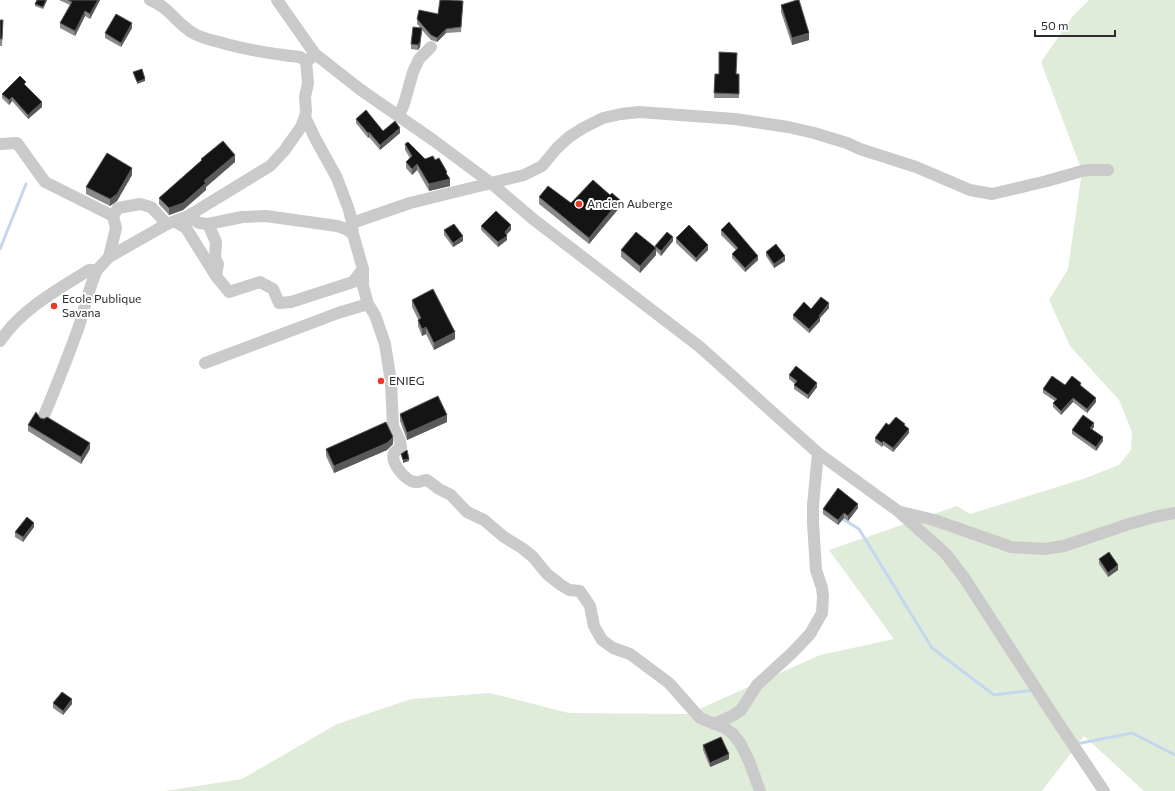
<svg xmlns="http://www.w3.org/2000/svg" width="1175" height="791" viewBox="0 0 1175 791" font-family="Commissioner,sans-serif">
<style>
.green{fill:#e0ecda}
.lines{fill:none;stroke-linecap:round;stroke-linejoin:round}
.stream{stroke:#c5d7ed;stroke-width:3}
.minor{stroke:#cacaca;stroke-width:12}
.wall{fill:#8a8a8a}
.shaded-wall{fill:#5a5a5a}
.building{fill:#141414;stroke:#5a5a5a}
.poi-dot{fill:#ef3825;stroke:#fff;stroke-width:1.5}
.labels{text-anchor:middle;stroke-width:4;stroke-linejoin:round;paint-order:stroke}
.poi-label{font-size:12px;fill:#2d2d2d;stroke:#fff;text-anchor:start}
</style>
<rect width="100%" height="100%" fill="#fff"/>
<path class="green" d="M1089 0H1175V791H1144L1084 736 1042 791H165L242 779 337 724 411 699 490 693 569 713 688 714 820 655 894 639 829 550 957 506 970 514 1083 479 1119 465 1131 450 1132 432 1119 400 1070 346 1049 300 1068 269 1082 171 1041 62 1073 16Z"/>
<g class="lines">
<g class="stream">
<path d="M0 249 26 184"/>
<path d="M843 519 859 529 932 648 994 695 1033 690"/>
<path d="M1076 744 1132 733 1175 755"/>
</g>
<g class="minor">
<path d="M150 0C168 6 177 24 193 33 201 38 211 40 219 42 246 50 273 54 300 57L306 61 311 58"/>
<path d="M277 0 315 54 361 90 433 140 491 183 533 219 700 347 818 453 898 511 946 554 965 579 1055 718 1104 791"/>
<path d="M306 61 308 83 305 97 306 111 305 117 316 140 337 178 349 210 352 223 353 234 363 269V286L368 304 375 315 385 344 391 382 393 426 400 441 401 447C399 449 395 451 394 453 390 463 406 481 415 482 418 483 423 480 427 480L439 489 451 495 467 512 484 520 504 537 522 548 533 557 547 574 561 585 569 590 580 591 590 606 594 626 602 640 613 648 630 654 669 683 700 718 725 728 733 734 740 743 749 761 760 791"/>
<path d="M399 115 404 104 413 72 419 59 431 47"/>
<path d="M0 144 17 143 45 182 113 216"/>
<path d="M188 216 199 223 208 224 242 217 266 216 337 226 346 229 353 234"/>
<path d="M176 222 186 228 216 276 229 292 260 282 273 289 279 303 291 302 353 282 363 269"/>
<path d="M352 223 410 203 524 175 542 166 557 148 569 137 583 128 603 118 621 114 639 112 735 119 788 127 814 133 847 143 860 149 916 167 970 190 992 194 1047 181 1082 171 1089 170H1108"/>
<path d="M208 224 216 242 215 257 218 264 216 276"/>
<path d="M109 257 116 228 113 216 118 208 140 204 151 207 167 224"/>
<path d="M0 341C22 309 57 290 89 270H97L109 257 167 224 188 216 270 166 284 151 301 127 305 117"/>
<path d="M205 363 338 313 368 304"/>
<path d="M43 418C56 387 68 357 79 326 85 307 89 287 97 270"/>
<path d="M901 512 934 520 1011 547 1044 549 1064 546 1129 524 1158 516 1175 513"/>
<path d="M714 724 734 715 741 710 757 685 791 654 810 634 822 613 823 596 822 588 816 570 813 523V505L818 453"/>
</g>
</g>
<g class="wall">
<path d="M37 0H47L43 9 35 6V4Z"/>
<path d="M59 0H100L90 19 85 16 75 36 60 28V23L70 5Z"/>
<path d="M463 1 461 32 446 33 437 42 431 40 422 30 420 47 418 50 411 49V44L420 27 417 24V19L438 14Z"/>
<path d="M781 5 809 40 792 45 781 12Z"/>
<path d="M0 20 3 27 2 46H0Z"/>
<path d="M132 28 121 47 105 38V33Z"/>
<path d="M715 74H739V98H714Z"/>
<path d="M26 86 42 107 28 119 12 101 9 105 2 98V94Z"/>
<path d="M356 119 383 131 400 133 380 150 369 137 368 138 356 123Z"/>
<path d="M405 144 425 159 447 175 450 186 429 191 417 170 412 175 406 168V162L410 158 405 150Z"/>
<path d="M201 159 235 162 206 187V190L183 210 169 215 159 204V198L201 161Z"/>
<path d="M132 175 117 201 110 206 86 194V187Z"/>
<path d="M539 197 571 203 620 207 589 244 539 204Z"/>
<path d="M481 226 511 230 506 235 507 240 498 247 481 230Z"/>
<path d="M444 230 463 241 453 247 444 235Z"/>
<path d="M721 230 758 260 745 272 732 258V254L736 250 721 235Z"/>
<path d="M676 238 708 250 696 262 676 243Z"/>
<path d="M673 241 661 256 656 251V255L640 273 621 257V250L655 248V246Z"/>
<path d="M766 252 785 261 774 268 766 256Z"/>
<path d="M412 300 455 339 434 350 426 334 422 336 418 326V319L412 307Z"/>
<path d="M829 308 820 318V321L809 333 793 319V315L811 309Z"/>
<path d="M789 375 817 387 808 399 794 389V385L795 384 789 379Z"/>
<path d="M1081 386 1096 402 1087 413 1073 402 1061 415 1053 407V403L1055 401 1043 393V389Z"/>
<path d="M400 414 447 422 407 440 400 421Z"/>
<path d="M40 418 90 449 81 464 28 431V425Z"/>
<path d="M889 425 905 426 909 433 893 452 883 445 882 447 875 442V438Z"/>
<path d="M1094 427 1092 429 1103 441 1096 451 1072 434V430Z"/>
<path d="M393 444 387 450 334 473 326 456V449Z"/>
<path d="M858 508 848 521 844 518 838 525 823 514V509Z"/>
<path d="M34 527 23 542 15 537V532Z"/>
<path d="M1099 559 1118 570 1108 577 1099 564Z"/>
<path d="M53 703 72 704 63 715 53 708Z"/>
<path d="M703 745 729 759 710 767 703 750Z"/>
</g>
<g class="shaded-wall">
<path d="M46 0H47L43 9V7Z"/>
<path d="M98 0H100L90 19V14Z"/>
<path d="M85 11V16L75 36V31Z"/>
<path d="M132 23V28L121 47V43Z"/>
<path d="M422 28 420 47 418 50V45Z"/>
<path d="M446 29V33L437 42V38Z"/>
<path d="M809 33V40L792 45V38Z"/>
<path d="M145 79V81L137 84V82Z"/>
<path d="M12 97V101L9 105V100Z"/>
<path d="M42 102V107L28 119V115Z"/>
<path d="M400 128V133L380 150V145Z"/>
<path d="M369 132V137L368 138V133Z"/>
<path d="M235 155V162L206 187V190L183 210 169 215V208L204 181Z"/>
<path d="M417 164V170L412 175V169Z"/>
<path d="M132 168V175L117 201 110 206V199Z"/>
<path d="M450 179V186L429 191V184Z"/>
<path d="M620 200V207L589 244V238Z"/>
<path d="M511 225V230L505 236V232Z"/>
<path d="M463 236V241L453 247V243Z"/>
<path d="M507 236V240L498 247V242Z"/>
<path d="M673 237V241L661 256V251Z"/>
<path d="M708 245V250L696 262V258Z"/>
<path d="M656 248V255L640 273V266Z"/>
<path d="M758 256V260L745 272V268Z"/>
<path d="M785 256V261L774 268V264Z"/>
<path d="M829 303V308L820 318V321L809 333V329Z"/>
<path d="M426 327V334L422 336V329Z"/>
<path d="M455 332V339L434 350V343Z"/>
<path d="M817 383V387L808 399V395Z"/>
<path d="M1073 398V402L1061 415V411Z"/>
<path d="M1096 398V402L1087 413V409Z"/>
<path d="M447 415V422L407 440V433Z"/>
<path d="M1094 423V427L1090 432V428Z"/>
<path d="M909 429V433L893 452V448Z"/>
<path d="M393 437V444L387 450 334 473V466Z"/>
<path d="M1103 437V441L1096 451V447Z"/>
<path d="M883 441V445L882 447V443Z"/>
<path d="M90 443V449L81 464V457Z"/>
<path d="M409 459V461L403 463V460Z"/>
<path d="M858 504V508L848 521V516Z"/>
<path d="M844 513V518L838 525V520Z"/>
<path d="M34 523V527L23 542V537Z"/>
<path d="M1118 565V570L1108 577V573Z"/>
<path d="M72 699V704L63 715V711Z"/>
<path d="M729 754V759L710 767V763Z"/>
</g>
<g class="building">
<path d="M37 0H46L43 7 35 4Z"/>
<path d="M68 0H98L90 14 85 11 75 31 60 23 72 2Z"/>
<path d="M440 0H450L463 1 461 27 446 29 437 38 431 35 417 19 419 10 438 14Z"/>
<path d="M797 0H799L809 33 792 38 781 5Z"/>
<path d="M116 14 132 23 121 43 105 33Z"/>
<path d="M0 20H3L2 39H0Z"/>
<path d="M413 27 422 28 420 42 418 45 411 44Z"/>
<path d="M719 52 737 53 736 74H739V94L714 93 715 74H719Z"/>
<path d="M142 69 145 79 137 82 133 72Z"/>
<path d="M20 76 26 82 24 84 42 102 28 115 12 97 9 100 2 94Z"/>
<path d="M366 110 383 131 395 121 400 128 380 145 369 132 368 133 356 119Z"/>
<path d="M223 141 235 155 204 181 206 183 183 203 169 208 159 198 202 160 201 159Z"/>
<path d="M408 142 425 159 433 156 435 160 439 158 447 172 446 173 450 179 429 184 417 164 412 169 406 162 412 156 405 144Z"/>
<path d="M107 153 132 168 117 194 110 199 86 187Z"/>
<path d="M593 180 610 195 612 193 620 200 589 238 539 197 548 186 571 203Z"/>
<path d="M496 211 511 225 505 232 507 236 498 242 481 226Z"/>
<path d="M729 222 758 256 745 268 732 254 738 248 721 230Z"/>
<path d="M454 224 463 236 453 243 444 230Z"/>
<path d="M689 225 708 245 696 258 676 238Z"/>
<path d="M636 232 656 248 640 266 621 250Z"/>
<path d="M667 232 673 237 661 251 655 246Z"/>
<path d="M776 244 785 256 774 264 766 252Z"/>
<path d="M433 289 455 332 434 343 426 327 422 329 418 320 421 318 412 300Z"/>
<path d="M821 297 829 303 819 316 820 317 809 329 793 315 804 302 811 309Z"/>
<path d="M796 366 817 383 808 395 794 385 797 381 789 375Z"/>
<path d="M1052 376 1065 385 1072 376 1081 383 1080 385 1096 398 1087 409 1073 398 1061 411 1053 403 1057 399 1043 389Z"/>
<path d="M438 396 447 415 407 433 400 414Z"/>
<path d="M36 412 40 418 44 419 47 417 90 443 81 457 28 425Z"/>
<path d="M1083 415 1094 423 1090 428 1103 437 1096 447 1072 430Z"/>
<path d="M896 417 905 424 904 425 909 429 893 448 883 441 882 443 875 438 886 423 889 425Z"/>
<path d="M386 422 393 437 387 443 334 466 326 449Z"/>
<path d="M407 450 409 459 403 460 401 454Z"/>
<path d="M838 488 858 504 848 516 844 513 838 520 823 509Z"/>
<path d="M27 517 34 523 23 537 15 532Z"/>
<path d="M1109 552 1118 565 1108 573 1099 559Z"/>
<path d="M62 692 72 699 63 711 53 703Z"/>
<path d="M721 737 729 754 710 763 703 745Z"/>
</g>
<g class="poi-dot">
<circle cx="579" cy="204" r="4"/>
<circle cx="54" cy="306" r="4"/>
<circle cx="381" cy="381" r="4"/>
</g>
<g class="labels">
<g class="poi-label">
<text x="587" y="208">Ancien Auberge</text>
<text x="62" y="303">Ecole Publique<tspan x="62" dy="14">Savana</tspan></text>
<text x="389" y="385">ENIEG</text>
</g>
</g>
<path d="M1035 30v6h80v-6" fill="none" stroke="#2d2d2d" stroke-width="2"/>
<text x="1041" y="30" font-size="12" fill="#2d2d2d" stroke="#ffffff" stroke-width="3" paint-order="stroke">50 m</text>
</svg>
